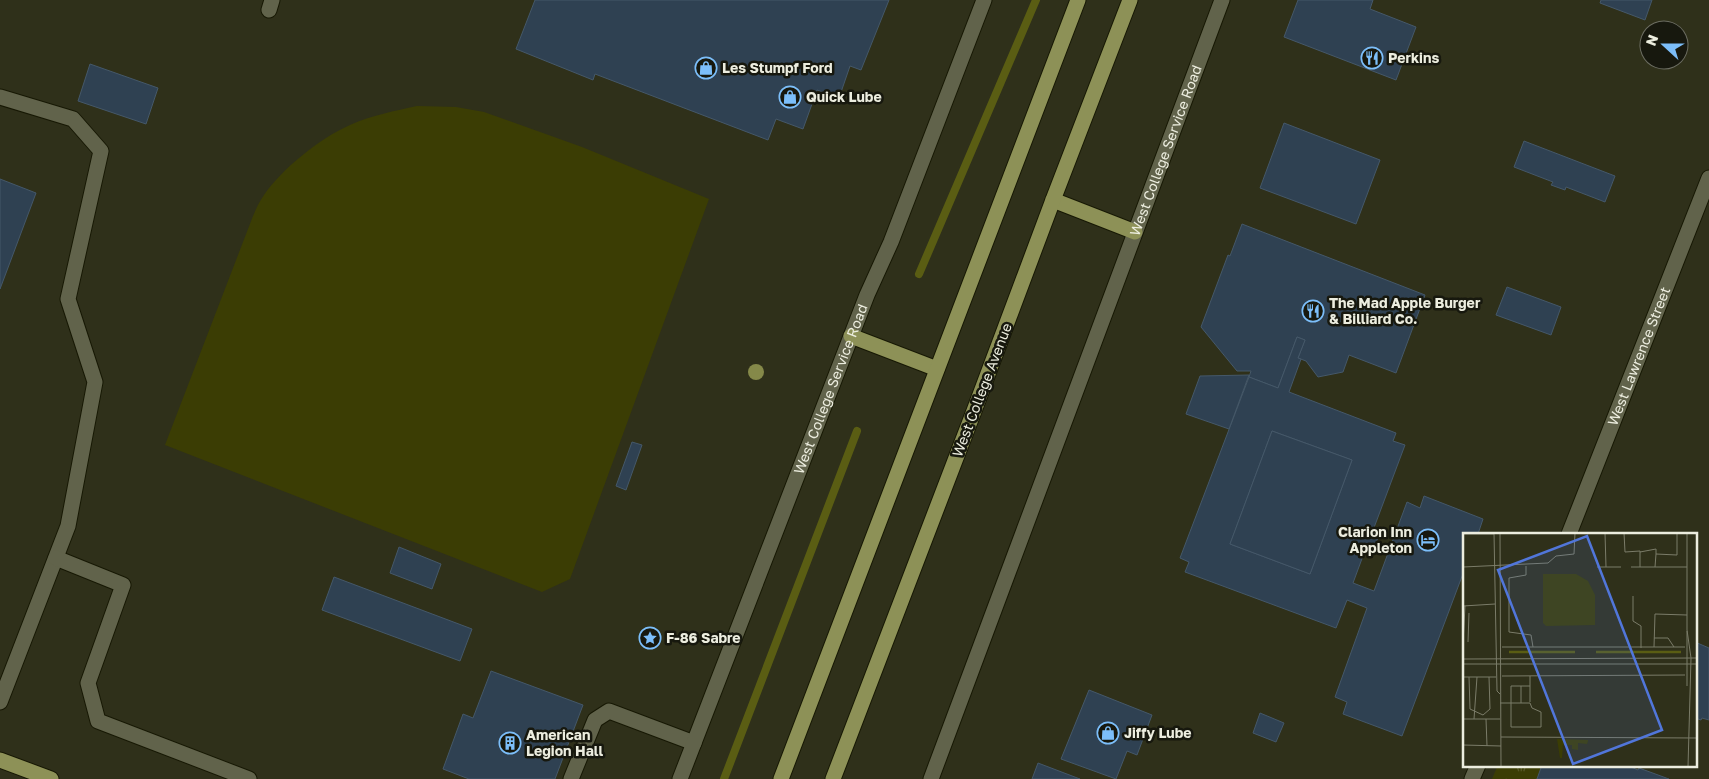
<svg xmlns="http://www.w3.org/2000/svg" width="1709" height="779" viewBox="0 0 1709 779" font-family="'Golos Text',sans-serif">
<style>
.grass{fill:url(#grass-tufts)}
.pitch{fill:#3b3d04}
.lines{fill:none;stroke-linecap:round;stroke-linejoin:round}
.stream{stroke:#5a5d13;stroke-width:8}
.building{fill:#2f4152;stroke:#455869;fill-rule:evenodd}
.minor-casing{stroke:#171804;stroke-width:17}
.major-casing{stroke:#171804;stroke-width:17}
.minor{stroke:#61634b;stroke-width:15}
.major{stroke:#8d9157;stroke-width:15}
.tree{fill:#858949}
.labels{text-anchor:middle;stroke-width:5;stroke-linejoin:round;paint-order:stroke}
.poi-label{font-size:14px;font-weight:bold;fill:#eceddf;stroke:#17180e;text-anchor:start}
.street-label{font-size:14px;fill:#eceddf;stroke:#17180e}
.inset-river{fill:none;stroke:#5a5d13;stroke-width:2.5}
.inset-road{fill:none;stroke:#7b7c69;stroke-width:1}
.view{fill:#5176da;fill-opacity:0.15;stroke:#5176da;stroke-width:2.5}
.inset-edge{fill:none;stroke:#eceddf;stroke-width:2.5}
</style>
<defs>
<pattern id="grass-tufts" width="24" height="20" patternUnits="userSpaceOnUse" patternTransform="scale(1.25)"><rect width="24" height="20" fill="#3b3d04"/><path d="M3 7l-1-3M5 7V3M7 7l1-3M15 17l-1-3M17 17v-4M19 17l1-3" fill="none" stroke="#585928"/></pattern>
</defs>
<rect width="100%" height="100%" fill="#2f301a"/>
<path class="grass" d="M1498 765H1542L1537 779H1492Z"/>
<path class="pitch" d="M417 106 456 107 484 112 582 147 709 199 570 579 542 592 165 445 253 216C256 209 259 202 264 195 282 169 320 138 350 125 372 115 395 111 417 106Z"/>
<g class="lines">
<g class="stream">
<path d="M919 274 1036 0"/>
<path d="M724 779 857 431"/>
</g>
</g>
<g class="building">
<path d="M535 0H889L861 70 850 66 839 98 817 90 803 129 776 119 768 140 595 74 593 80 516 49Z"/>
<path d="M1298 0H1373L1370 9 1416 27 1396 80 1284 37Z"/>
<path d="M1601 0H1652L1645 20 1600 3Z"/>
<path d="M90 64 158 88 146 124 78 101Z"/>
<path d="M1284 123 1380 160 1356 224 1260 188Z"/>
<path d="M1524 141 1615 176 1605 202 1566 187 1565 190 1551 185 1553 182 1514 167Z"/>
<path d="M0 179 36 193 0 289Z"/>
<path d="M1242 224 1425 295 1396 373 1349 355 1343 372 1318 377 1306 361 1298 358 1305 340 1297 337 1278 388 1249 377 1251 371H1237L1201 327 1228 255 1230 256Z"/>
<path d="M1507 287 1561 307 1551 335 1496 315Z"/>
<path d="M1297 337 1305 340 1298 358 1301 359 1289 392 1396 433 1393 441 1405 445 1372 533 1379 535 1374 548 1367 545 1353 583 1374 591 1407 502 1420 508 1424 496 1483 519 1478 534H1464V571L1402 736 1343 714 1347 702 1335 697 1367 608 1347 600 1336 628 1185 572 1189 562 1180 558 1249 377 1278 388ZM1272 431 1352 460 1310 574 1230 544Z"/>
<path d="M1249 375 1229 429 1186 414 1200 376Z"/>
<path d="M1272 431 1352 460 1310 574 1230 544Z"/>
<path d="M632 442 642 445 626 490 616 486Z"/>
<path d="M399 547 441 564 432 589 390 573Z"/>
<path d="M334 577 472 629 460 661 322 610Z"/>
<path d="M1695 642 1709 648V720L1702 718 1701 720 1695 718Z"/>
<path d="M491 671 583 705 555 779H469L443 769 463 714 473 718Z"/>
<path d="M1089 690 1152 715 1137 755 1127 751 1116 779 1061 759Z"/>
<path d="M1260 713 1284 723 1276 742 1253 733Z"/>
<path d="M1038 763 1080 779H1032Z"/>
<path d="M1542 765H1626L1638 770 1639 768 1669 779H1537Z"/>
</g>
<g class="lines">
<g class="minor-casing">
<g id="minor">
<path d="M269 10 272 0"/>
<path d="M0 97 73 119 101 151 68 299 95 382 68 526 0 702"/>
<path id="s1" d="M1569 534 1709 178"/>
<path d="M56 558 123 585 88 683 98 721 249 779"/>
<path d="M571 779 595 720 609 711 694 743"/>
<path id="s2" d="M680 779 867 295 891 242 984 0"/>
<path id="s3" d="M931 779 1222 0"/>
<path d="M1472 779 1478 765"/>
</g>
</g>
<g class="major-casing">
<g id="major">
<path d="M1053 200 1135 232"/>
<path d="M851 336 937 369"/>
<path d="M0 760 51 779"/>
<path d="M781 779 1078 0"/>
<path d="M833 779 974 411 1053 200 1130 0"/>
</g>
</g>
<use href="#minor" class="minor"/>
<use href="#major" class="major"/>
</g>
<circle class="tree" cx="756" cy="372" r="8"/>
<defs>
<g id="restaurant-ring" transform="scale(1.125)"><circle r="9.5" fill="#17180e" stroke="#7cbef9" stroke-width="1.5"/><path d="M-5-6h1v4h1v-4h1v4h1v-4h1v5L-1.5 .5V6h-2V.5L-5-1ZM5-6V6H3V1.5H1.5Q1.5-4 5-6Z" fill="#7cbef9"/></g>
<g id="shop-ring" transform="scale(1.125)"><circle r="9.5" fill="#17180e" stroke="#7cbef9" stroke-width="1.5"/><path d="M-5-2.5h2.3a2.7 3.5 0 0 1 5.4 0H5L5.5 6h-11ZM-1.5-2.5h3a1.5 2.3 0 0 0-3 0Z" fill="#7cbef9"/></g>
<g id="hotel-ring" transform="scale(1.125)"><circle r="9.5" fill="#17180e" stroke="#7cbef9" stroke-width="1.5"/><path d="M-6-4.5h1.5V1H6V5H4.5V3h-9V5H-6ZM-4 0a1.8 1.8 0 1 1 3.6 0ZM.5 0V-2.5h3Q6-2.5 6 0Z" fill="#7cbef9"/></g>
<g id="sight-ring" transform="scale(1.125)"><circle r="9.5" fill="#17180e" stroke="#7cbef9" stroke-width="1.5"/><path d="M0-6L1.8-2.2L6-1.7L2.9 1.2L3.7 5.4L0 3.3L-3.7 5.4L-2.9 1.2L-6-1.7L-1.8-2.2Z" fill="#7cbef9"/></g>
<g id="building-ring" transform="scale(1.125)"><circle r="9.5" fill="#17180e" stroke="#7cbef9" stroke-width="1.5"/><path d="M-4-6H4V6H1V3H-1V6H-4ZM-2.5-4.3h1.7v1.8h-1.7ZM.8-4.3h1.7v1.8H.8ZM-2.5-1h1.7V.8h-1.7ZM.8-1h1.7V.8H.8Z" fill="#7cbef9"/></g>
</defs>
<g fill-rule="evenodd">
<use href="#restaurant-ring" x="1372" y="58"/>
<use href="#shop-ring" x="706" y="68"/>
<use href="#shop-ring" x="790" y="97"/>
<use href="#restaurant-ring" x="1313" y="311"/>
<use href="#hotel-ring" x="1428" y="540"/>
<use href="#sight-ring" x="650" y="638"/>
<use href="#shop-ring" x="1108" y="733"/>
<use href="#building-ring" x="510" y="743"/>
</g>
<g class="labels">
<g class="poi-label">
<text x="1388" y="63">Perkins</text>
<text x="722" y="73">Les Stumpf Ford</text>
<text x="806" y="102">Quick Lube</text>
<text x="1329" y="308">The Mad Apple Burger<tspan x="1329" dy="16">&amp; Billiard Co.</tspan></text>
<text x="1412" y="537" text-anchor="end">Clarion Inn<tspan x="1412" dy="16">Appleton</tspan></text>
<text x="666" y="643">F-86 Sabre</text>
<text x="1124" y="738">Jiffy Lube</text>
<text x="526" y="740">American<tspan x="526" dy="16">Legion Hall</tspan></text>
</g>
<g class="street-label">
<text dy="5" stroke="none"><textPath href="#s3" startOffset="671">West College Service Road</textPath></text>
<text dy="5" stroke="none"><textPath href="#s1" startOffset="191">West Lawrence Street</textPath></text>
<text dy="5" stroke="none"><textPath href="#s2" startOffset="418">West College Service Road</textPath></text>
<text transform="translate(982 390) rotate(-69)" y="5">West College Avenue</text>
</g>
</g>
<g transform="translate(1463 533)">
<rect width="234" height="234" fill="#2f301a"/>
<path d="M94 206 125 207V208L124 211 115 210V217L109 216V212H100L99 225H97Z" fill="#3b3d04"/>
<path d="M80 41H113L125 48 132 62V92L83 93 80 90Z" fill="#3b3d04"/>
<path class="inset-river" d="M46 119H112M133 119H218"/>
<path class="inset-road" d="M31 0 34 158 37 161M37 0 38 234M142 0 143 34M161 0 162 19 177 18V34M224 0V97L228 125 225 234M0 1H31M177 19 193 16V21M63 33V42L46 45V99L68 102 70 114M0 34 85 30 93 23 111 21 112 0M134 34H158M168 34H224M192 34 193 21 214 22V0M170 63V88L178 93V115M0 73 32 71M224 98V153M191 105H205L211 114M5 109 6 80M0 111 2 73M39 114H222M191 114 192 81 224 82M0 126 234 125M0 131H234M39 143 222 142M67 143V169M0 144H33M6 144 7 176 20 182 27 176 26 144M37 170H67L69 175 78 179V194H48V153H67M58 170V153M0 186H37M11 186 14 144M23 186 24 213M38 204 234 205M0 212 38 213"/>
<path class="view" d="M124 3 199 197 110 231 35 37Z"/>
<rect width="234" height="234" class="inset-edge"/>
</g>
<g transform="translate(1664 45) rotate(291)"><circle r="24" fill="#17180e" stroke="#6c6d62"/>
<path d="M0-4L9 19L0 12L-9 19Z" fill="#7cbef9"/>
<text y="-8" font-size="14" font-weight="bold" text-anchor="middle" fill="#eceddf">N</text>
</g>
</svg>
